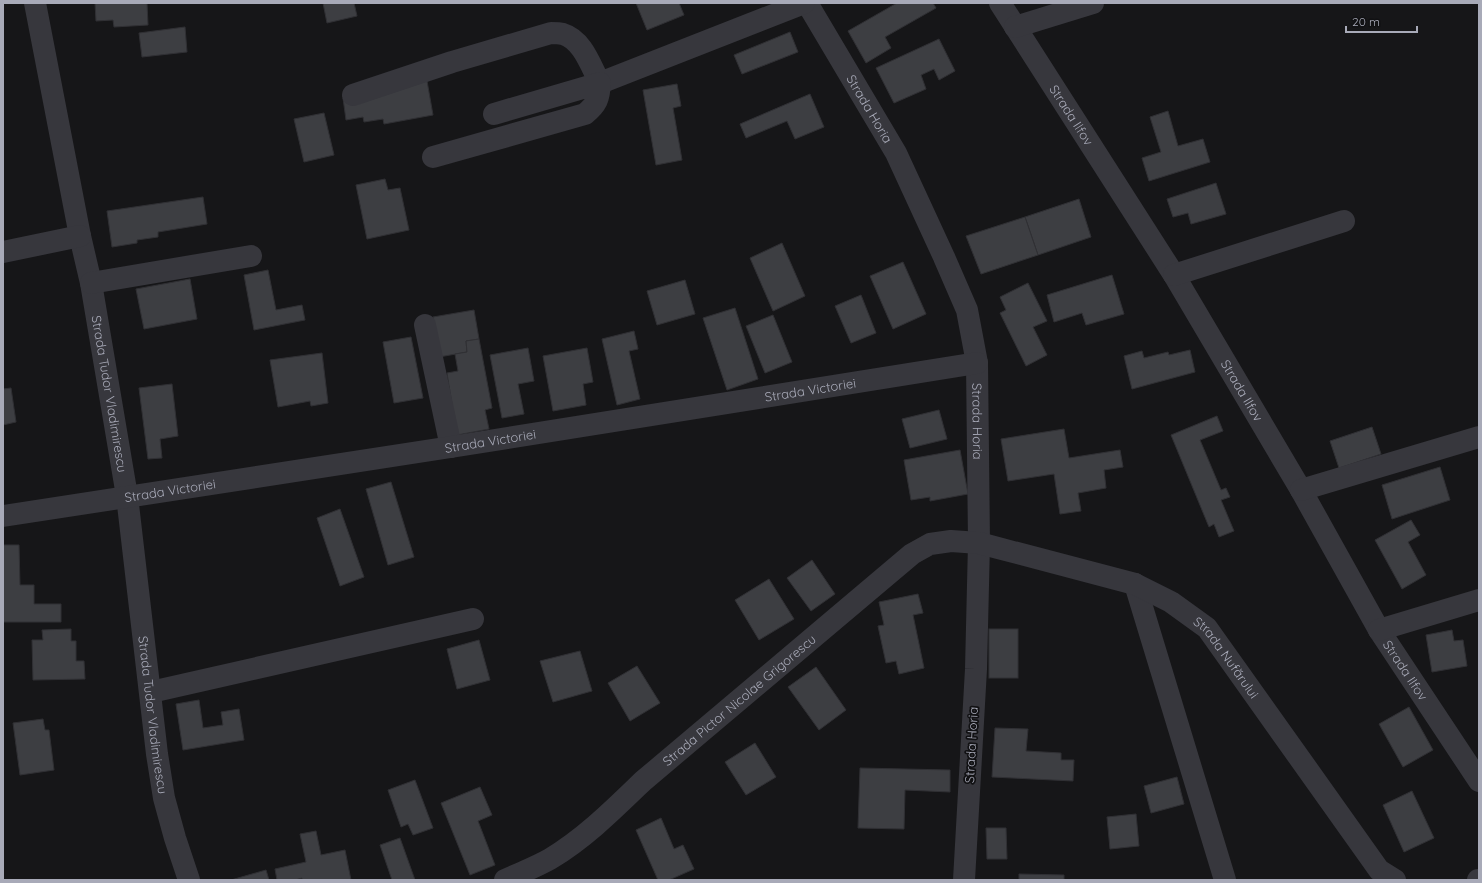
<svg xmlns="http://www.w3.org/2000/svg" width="1482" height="883" viewBox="0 0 1482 883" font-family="Quicksand,sans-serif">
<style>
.building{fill:#3d3e42;stroke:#303034}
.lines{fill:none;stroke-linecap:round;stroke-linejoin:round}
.minor{stroke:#37373d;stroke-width:22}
.labels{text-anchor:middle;stroke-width:3.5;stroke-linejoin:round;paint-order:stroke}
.street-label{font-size:13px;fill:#a8aab8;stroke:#111113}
</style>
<rect width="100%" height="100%" fill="#161618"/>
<g class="building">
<path d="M95 3H147L148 25 114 27 113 20 96 21Z"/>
<path d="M323 3H354L357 16 327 23Z"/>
<path d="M636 3H679L684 15 647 30Z"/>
<path d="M897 3H933L936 8 885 37 891 48 866 63 848 31Z"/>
<path d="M185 27 187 52 142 57 139 33Z"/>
<path d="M790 32 798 52 742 74 734 55Z"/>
<path d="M939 39 955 71 939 80 934 69 921 75 926 89 894 103 876 68Z"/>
<path d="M427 81 433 115 384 124 383 119 364 122 363 117 346 120 343 98Z"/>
<path d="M677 84 681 106 673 108 682 160 656 165 643 90Z"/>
<path d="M810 94 824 127 795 139 787 121 746 138 740 124Z"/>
<path d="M1168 111 1178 146 1203 139 1210 162 1149 181 1142 158 1161 152 1150 117Z"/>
<path d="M324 113 334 155 304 162 294 119Z"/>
<path d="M385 179 388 190 400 188 409 230 367 239 356 185Z"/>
<path d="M1216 183 1226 214 1191 224 1188 213 1173 217 1167 199Z"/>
<path d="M203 197 207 224 158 232V237L137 240V243L112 247 107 211Z"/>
<path d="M1079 199 1091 237 1038 255 1025 217Z"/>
<path d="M1025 217 1038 255 981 274 966 236Z"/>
<path d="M782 243 805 296 773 311 750 258Z"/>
<path d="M903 262 926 314 893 329 870 276Z"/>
<path d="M268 270 276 310 302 305 305 320 254 330 244 275Z"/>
<path d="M1112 275 1124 314 1086 325 1082 313 1054 322 1047 295Z"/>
<path d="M190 279 197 319 144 329 136 289Z"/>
<path d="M685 280 695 314 657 325 647 291Z"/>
<path d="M1028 283 1047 321 1033 327 1047 355 1026 366 1000 313 1006 310 1000 297Z"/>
<path d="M861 295 876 333 851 343 835 306Z"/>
<path d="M735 308 758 379 727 390 703 318Z"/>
<path d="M474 310 479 339 466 341 467 352 439 357 433 317Z"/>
<path d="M773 315 792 362 765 373 746 326Z"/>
<path d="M634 331 638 349 629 351 640 399 617 405 602 339Z"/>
<path d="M411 337 423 398 394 403 383 342Z"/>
<path d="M479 339 492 408 485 410 489 429 457 435 447 373 458 371 455 354 467 352 466 341Z"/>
<path d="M528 348 534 381 518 384 524 414 502 418 490 355Z"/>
<path d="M587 348 593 382 583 384 586 405 553 411 543 356Z"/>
<path d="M1190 350 1195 372 1132 389 1124 356 1142 351 1144 358 1168 352 1169 355Z"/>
<path d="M322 353 328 403 311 406 310 401 278 407 270 360Z"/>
<path d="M172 384 178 436 160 439 162 458 148 459 139 388Z"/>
<path d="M11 388 16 422 3 425V389Z"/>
<path d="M939 410 947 439 910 448 902 419Z"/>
<path d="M1217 416 1223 431 1200 440 1221 490 1226 488 1230 497 1221 500 1234 531 1219 537 1214 524 1209 527 1171 435Z"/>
<path d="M1372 427 1381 454 1339 468 1330 441Z"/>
<path d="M1064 429 1069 458 1120 450 1123 467 1104 470 1106 488 1078 493 1081 511 1060 514 1054 474 1008 481 1001 439Z"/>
<path d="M960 450 968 494 930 501V497L911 500 904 460Z"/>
<path d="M1440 467 1450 500 1392 519 1382 485Z"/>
<path d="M391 482 414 557 388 565 366 489Z"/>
<path d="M340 509 364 577 340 586 317 518Z"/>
<path d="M1411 520 1420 535 1408 542 1426 575 1402 589 1375 540Z"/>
<path d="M3 545H19L20 585H34V604H61V622H3Z"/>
<path d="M812 560 835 594 811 611 787 578Z"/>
<path d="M769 579 794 619 759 640 735 600Z"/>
<path d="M918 594 923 613 913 615 924 668 899 674 896 661 886 663 878 626 884 625 879 602Z"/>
<path d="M71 629V641H76V661H84L85 679 33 680 32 640H43L42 630Z"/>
<rect x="989" y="629" width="29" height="49"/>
<path d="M1452 630 1454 641 1463 640 1467 666 1432 672 1426 635Z"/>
<path d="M479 640 490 680 457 689 447 649Z"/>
<path d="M580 651 592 691 553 702 540 661Z"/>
<path d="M637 666 660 703 630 721 608 683Z"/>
<path d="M816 667 846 710 819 730 788 687Z"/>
<path d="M199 700 203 728 223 725 221 712 239 709 244 740 183 750 176 704Z"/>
<path d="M1409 707 1433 750 1403 767 1379 724Z"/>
<path d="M43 719 45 730H49L54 770 20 775 13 723Z"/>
<path d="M995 728 1028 729 1026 751 1061 753V760H1074L1073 781 992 777Z"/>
<path d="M755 743 776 777 746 795 725 762Z"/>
<path d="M860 768 950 770V792L905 790 904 829 858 828Z"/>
<path d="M1177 777 1184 804 1151 813 1144 786Z"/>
<path d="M415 780 433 828 413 835 408 824 401 827 388 790Z"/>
<path d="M480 787 492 815 478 821 495 865 470 875 441 803Z"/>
<path d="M1412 791 1434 838 1404 852 1383 805Z"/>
<path d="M1136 814 1139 846 1110 849 1107 817Z"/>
<path d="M661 818 674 849 683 845 694 869 669 880H658L636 830Z"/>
<path d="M986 828H1006L1007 859H987Z"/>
<path d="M316 831 321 855 345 850 351 880H302V878L295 880H277L275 869 306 862 300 834Z"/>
<path d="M400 838 415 880H392L380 845Z"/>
<path d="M266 870 269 880H231Z"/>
<path d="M1019 874 1064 875V880H1019Z"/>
</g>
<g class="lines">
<g class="minor">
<path id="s1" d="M35 3 80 236 91 283 127 496 157 754 164 798 175 838 189 880"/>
<path id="s2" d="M807 3 896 153 944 257 967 310 977 363 979 543 976 669 964 880"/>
<path id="s3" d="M1000 3 1174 275 1301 490 1379 630 1479 781"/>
<path d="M1015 27 1093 3"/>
<path d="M353 95 452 62 551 33C555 33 559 33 563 34 583 40 591 67 600 83L804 3"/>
<path d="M433 157 585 114C597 104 599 99 600 83L494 114"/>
<path d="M3 252 80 236"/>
<path d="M1174 275 1344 221"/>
<path d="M91 283 251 256"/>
<path d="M425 325 451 447"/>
<path d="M1301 490 1479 437"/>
<path id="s4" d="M3 516 451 447 977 363"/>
<path d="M1135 584 1225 880"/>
<path d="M1379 630 1479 600"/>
<path d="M151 692 473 619"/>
<path id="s5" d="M505 880C520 873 536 867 550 859 585 838 614 809 643 781L912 554 930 544 951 541 979 543 1135 584 1171 602 1207 628 1379 870 1395 880"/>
<path d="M1478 880H1479"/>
</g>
</g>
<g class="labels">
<g class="street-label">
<text dy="5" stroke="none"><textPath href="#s2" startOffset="123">Strada Horia</textPath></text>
<text dy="5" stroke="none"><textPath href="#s3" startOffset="133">Strada Ilfov</textPath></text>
<text dy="5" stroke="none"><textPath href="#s4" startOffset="817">Strada Victoriei</textPath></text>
<text dy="5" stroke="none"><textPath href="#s3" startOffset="457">Strada Ilfov</textPath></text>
<text dy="5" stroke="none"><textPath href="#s1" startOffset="398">Strada Tudor Vladimirescu</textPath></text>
<text dy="5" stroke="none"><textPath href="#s2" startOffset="459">Strada Horia</textPath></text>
<text dy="5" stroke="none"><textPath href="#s4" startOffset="493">Strada Victoriei</textPath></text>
<text dy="5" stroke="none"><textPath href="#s4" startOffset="169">Strada Victoriei</textPath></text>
<text dy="5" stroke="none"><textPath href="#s5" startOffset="874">Strada Nufărului</textPath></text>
<text dy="5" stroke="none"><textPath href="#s3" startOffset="781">Strada Ilfov</textPath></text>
<text dy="5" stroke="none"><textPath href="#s5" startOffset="297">Strada Pictor Nicolae Grigorescu</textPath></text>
<text dy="5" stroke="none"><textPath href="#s1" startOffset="722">Strada Tudor Vladimirescu</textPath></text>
<text transform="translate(971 745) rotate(-87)" y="5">Strada Horia</text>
</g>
</g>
<rect width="1482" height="883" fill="none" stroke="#a8aab8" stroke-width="8"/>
<path d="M1346 26v6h71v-6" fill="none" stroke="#a8aab8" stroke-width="2"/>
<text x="1352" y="26" font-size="12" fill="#a8aab8" stroke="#111113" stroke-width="3" paint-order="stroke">20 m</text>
</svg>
